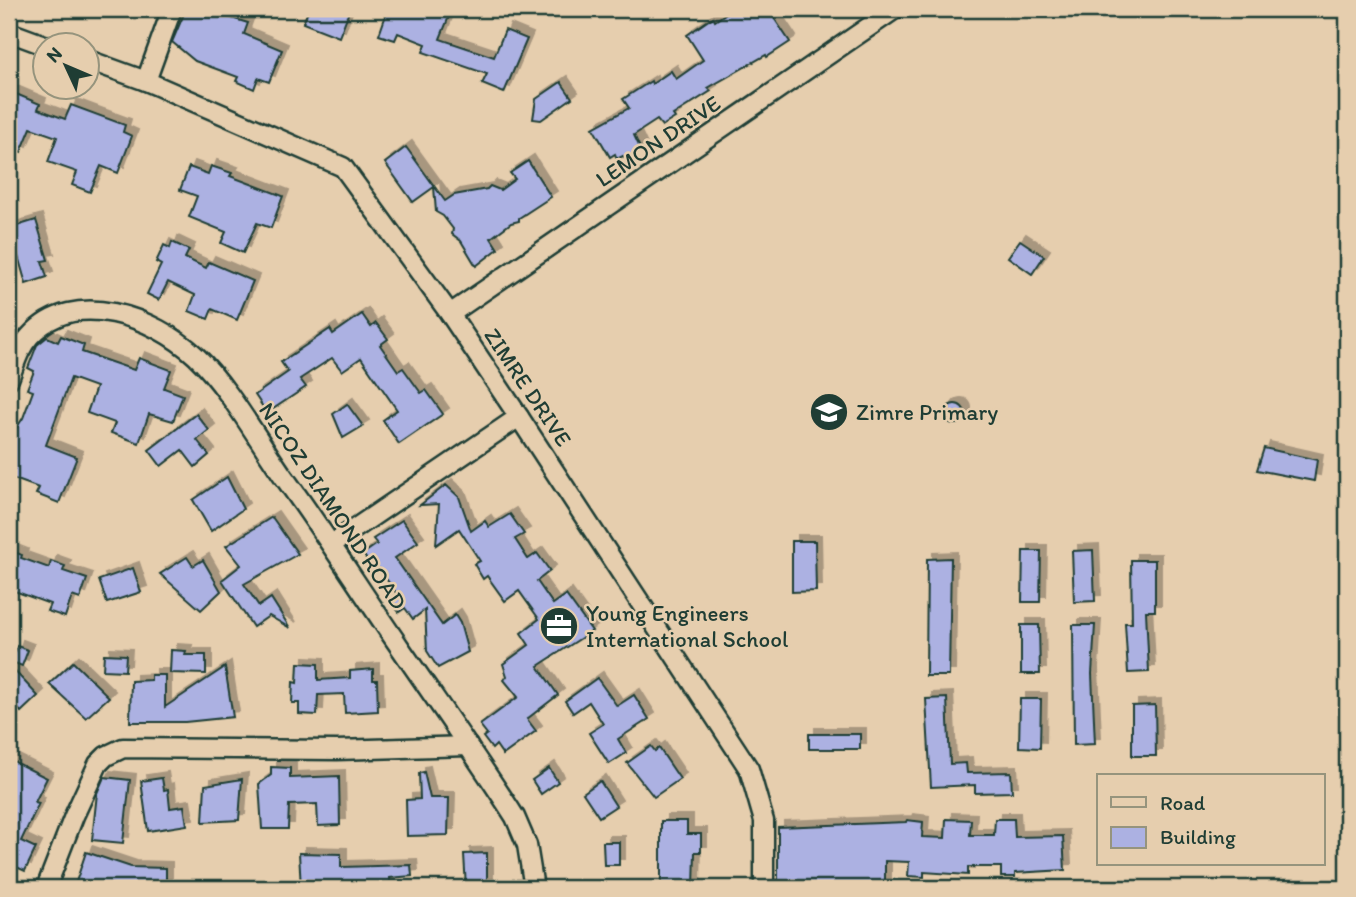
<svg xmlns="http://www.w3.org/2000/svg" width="1356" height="897" viewBox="0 0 1356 897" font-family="Itim,sans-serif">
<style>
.building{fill:#acb1e2;stroke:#1f3d34;stroke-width:2;filter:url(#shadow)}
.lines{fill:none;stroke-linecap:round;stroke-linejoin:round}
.minor-casing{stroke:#1f3d34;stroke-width:23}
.minor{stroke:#e6ceae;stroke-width:18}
.labels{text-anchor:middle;stroke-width:5;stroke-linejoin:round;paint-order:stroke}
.street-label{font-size:23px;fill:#1f3d34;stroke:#e6ceae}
.poi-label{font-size:23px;fill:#1f3d34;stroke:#e6ceae;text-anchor:start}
</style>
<defs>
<filter id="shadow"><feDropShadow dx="6" dy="-6" stdDeviation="0" flood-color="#0004"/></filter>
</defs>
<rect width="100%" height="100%" fill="#e6ceae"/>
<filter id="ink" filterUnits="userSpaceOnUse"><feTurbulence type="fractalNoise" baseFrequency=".0143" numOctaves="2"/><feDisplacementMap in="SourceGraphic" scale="14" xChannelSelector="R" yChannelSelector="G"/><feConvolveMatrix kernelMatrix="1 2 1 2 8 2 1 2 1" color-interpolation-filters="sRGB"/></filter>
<g filter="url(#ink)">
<g class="building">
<path d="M186 9H202L248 23 244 34 282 50 269 82 258 78 254 89 236 81 238 77 195 61 172 42Z"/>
<path d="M309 9H350L339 37 303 23Z"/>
<path d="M388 9H452L440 39 494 57 505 30 527 39 504 93 482 84 487 74 423 52 426 44 398 33 395 40 379 35Z"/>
<path d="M732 9H768L790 42 767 57 766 55 708 88 711 91 673 115 675 118 662 126 657 120 634 135 641 150 626 158 623 156 617 159 615 154 610 157 593 128 629 108 623 99 651 81 652 84 671 71 676 79 703 60 687 35 713 17 715 21Z"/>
<path d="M561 82 572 98 541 120 533 119 536 99Z"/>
<path d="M9 91 40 104 38 109 65 119 71 105 125 125 123 132 132 136 118 173 101 166 90 192 72 185 77 172 48 162 57 137 31 128 21 152 9 147Z"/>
<path d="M406 147 445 201 454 195 487 189 490 186 500 190 515 179 510 173 528 161 551 197 519 218V221L511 223 491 238 498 249 476 266 461 241 452 234 453 229 443 216 436 212 434 187 413 202 385 163Z"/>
<path d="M211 166 232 173 230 176 283 196 271 228 257 223 243 253 221 243 226 232 189 217 197 196 180 190 189 167 208 174Z"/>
<path d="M36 220 48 260 42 261 47 277 26 284 10 228Z"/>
<path d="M1020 240 1044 256 1032 274 1008 257Z"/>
<path d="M172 242 189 250 185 258 206 268 209 262 253 281 237 320 212 309 208 319 189 311 195 295 168 282 159 300 147 294 161 265 156 262 164 245 170 248Z"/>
<path d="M362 314 371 327 376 323 388 339 380 345 398 371 403 368 421 393 426 390 443 414 399 444 383 420 397 410 361 358 342 371 332 358 300 379 306 387 267 413 255 395 288 372 281 362 330 329 333 334Z"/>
<path d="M61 336 84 345 82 352 134 370 139 358 171 370 164 388 183 395 173 421 149 414 139 443 111 433 115 423 87 413 96 387 71 378 46 445 77 457 59 503 36 494 39 488 9 477V439L23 418 33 391 27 389 34 371 28 368 37 345 47 337 58 342Z"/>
<path d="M347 404 363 426 343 438 333 414Z"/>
<circle cx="955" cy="414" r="10"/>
<path d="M196 414 209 430 197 440 209 455 195 467 182 450 161 466 149 450Z"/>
<path d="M1264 448 1317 460 1314 481 1257 470Z"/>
<path d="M227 477 243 509 211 531 193 500Z"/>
<path d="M446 485 459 497 471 531 485 521 489 527 510 514 524 534 515 539 528 559 537 553 550 571 537 581 553 604 566 595 592 631 538 666 558 695 527 719 536 731 503 755 496 745 492 749 483 737 487 734 480 725 518 697 504 680 507 676 503 664 529 645 521 633 539 619 519 591 505 601 487 576 483 579 474 564 480 561 459 529 436 545 439 504 420 505Z"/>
<path d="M272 517 298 554 244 584 259 606 271 598 290 628 269 616 253 627 222 580 241 565 226 546Z"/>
<path d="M402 520 418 542 395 558 442 625 455 615 460 623 468 652 438 668 427 651 425 610 413 619 405 608 399 612 390 599 397 594 379 569 375 572 363 554 377 544 373 539Z"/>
<path d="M792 541H815L816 591 792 592Z"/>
<path d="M9 550 22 555 21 558 49 568 51 561 65 566 63 571 87 579 80 599 72 596 65 617 47 611 50 604 9 589Z"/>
<path d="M1093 550 1095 601 1074 602 1072 551Z"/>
<path d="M1023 551H1041L1040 602H1022Z"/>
<path d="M187 557 193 566 203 560 221 591 201 610 160 574Z"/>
<path d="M951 558 949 676H926L927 559Z"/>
<path d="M1131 560H1155V611H1146L1149 672 1128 673 1125 623H1132Z"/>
<path d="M133 568 141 592 107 603 99 580Z"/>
<path d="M1021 625H1039L1040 674H1021Z"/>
<path d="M1073 625H1095L1092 674 1095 744 1074 745Z"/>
<path d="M17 646 28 650 22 666 12 662Z"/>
<path d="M171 650 186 651 185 655H206V674L170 673Z"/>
<path d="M104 654 126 655 125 671 103 670Z"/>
<path d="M73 662 109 697 86 718 49 684Z"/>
<path d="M298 663 318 664V680L350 678V671L373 669V680H377L378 711 345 713 344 694 318 695 317 715 299 714V703H292L293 682 297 683Z"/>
<path d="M9 665 38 696 21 712 9 699Z"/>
<path d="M225 667 233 717 185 722H130L131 681 151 680V675H165V707Z"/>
<path d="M597 678 617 706 634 695 649 719 618 739 626 753 609 764 589 733 603 724 589 702 573 713 565 701Z"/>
<path d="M947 698 950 764 966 763 967 773 1011 772 1012 792 975 793V785L931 787 926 699Z"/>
<path d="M1020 699H1041L1040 748 1019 747Z"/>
<path d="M1155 705 1156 756H1132V706Z"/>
<rect x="809" y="734" width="51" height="15"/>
<path d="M651 746 655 751 659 748 680 779 654 797 627 763Z"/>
<path d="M9 759 47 778 35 802 39 803 21 841 36 848 25 871 10 864 9 867Z"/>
<path d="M271 767 290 768V778L339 776 340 825 318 826 317 804 289 805 288 829H262L259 784 271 775Z"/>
<path d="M549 768 558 782 541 794 532 780Z"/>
<path d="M424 772 430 798H449L448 835 407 836 406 800 420 799 419 773Z"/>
<path d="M104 777 130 780 123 843 92 840 97 793Z"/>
<path d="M162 778 164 790 168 789 170 808 184 806 187 825 148 831 141 781Z"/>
<path d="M242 779 239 820 203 822 205 785Z"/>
<path d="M600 781 616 806 599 817 583 793Z"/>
<path d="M946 819 971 820 970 835H994L995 819H1014L1015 837 1063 836 1065 870 1015 873V877H1001V867H968V875L924 872V877L908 876 909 862 885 861V888H778V827L906 822 907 820 923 822 922 837 945 838Z"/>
<path d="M661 821H687V834H701V852H695L694 888H661Z"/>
<path d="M603 842H619V865H604Z"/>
<path d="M86 852 131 867 166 868V888H124L110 884 108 888H74Z"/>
<path d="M299 853 341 854V867L411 865 412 876 390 878V888H301Z"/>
<path d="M487 853V888H466L464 854Z"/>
</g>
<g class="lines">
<g class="minor-casing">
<g id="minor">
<path d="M9 32 47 46"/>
<path d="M88 60 146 81 343 167 450 314 519 417 749 769 764 821V888"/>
<path d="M146 81 172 9"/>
<path d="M450 314 895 9"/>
<path d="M9 379C15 364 19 348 30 336 74 287 154 317 196 356 228 386 259 442 286 480 325 534 361 591 399 646 438 703 478 759 515 817L527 845 534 888"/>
<path d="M332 544 519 417"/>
<path d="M46 888 74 816 98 764 106 756 123 748 337 750 468 746"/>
</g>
</g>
<use href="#minor" class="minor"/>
</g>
</g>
<defs>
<g id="school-disc" transform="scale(2.0125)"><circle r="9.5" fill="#1f3d34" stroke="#e6ceae"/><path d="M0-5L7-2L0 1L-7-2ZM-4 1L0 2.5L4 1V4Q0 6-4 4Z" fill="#fff"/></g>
<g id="office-disc" transform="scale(2.0125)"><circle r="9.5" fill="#1f3d34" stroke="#e6ceae"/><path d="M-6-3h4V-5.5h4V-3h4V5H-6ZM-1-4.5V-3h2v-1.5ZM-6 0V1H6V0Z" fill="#fff"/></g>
</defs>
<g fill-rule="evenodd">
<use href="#school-disc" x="829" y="412"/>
<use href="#office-disc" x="559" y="626"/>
</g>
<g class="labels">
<g class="street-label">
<text transform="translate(658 141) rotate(-34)" y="8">LEMON DRIVE</text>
<text transform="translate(528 387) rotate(56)" y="8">ZIMRE DRIVE</text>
<text transform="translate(333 506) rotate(56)" y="8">NICOZ DIAMOND ROAD</text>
</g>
<g class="poi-label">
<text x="856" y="420">Zimre Primary</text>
<text x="586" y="621">Young Engineers<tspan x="586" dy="26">International School</tspan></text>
</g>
</g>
<rect width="1356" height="897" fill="none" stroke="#e6ceae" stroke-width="35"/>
<rect x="18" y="18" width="1321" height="862" fill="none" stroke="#1f3d34" stroke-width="2.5" filter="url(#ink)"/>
<rect x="1097" y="774" width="228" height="91" fill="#e6ceae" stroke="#96947d" stroke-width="2"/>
<rect x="1111" y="797" width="35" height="10" fill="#e6ceae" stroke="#96947d" stroke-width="2"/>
<text x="1160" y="810" font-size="21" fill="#1f3d34">Road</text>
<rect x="1111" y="827" width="35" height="21" fill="#acb1e2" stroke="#96947d" stroke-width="2"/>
<text x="1160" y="844" font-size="21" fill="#1f3d34">Building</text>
<g transform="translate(66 66) rotate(314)"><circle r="33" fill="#e6ceae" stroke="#96947d" stroke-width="2"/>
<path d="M0-5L12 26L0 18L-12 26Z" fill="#1f3d34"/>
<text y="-10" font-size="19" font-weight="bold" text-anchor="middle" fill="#1f3d34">N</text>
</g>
</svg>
